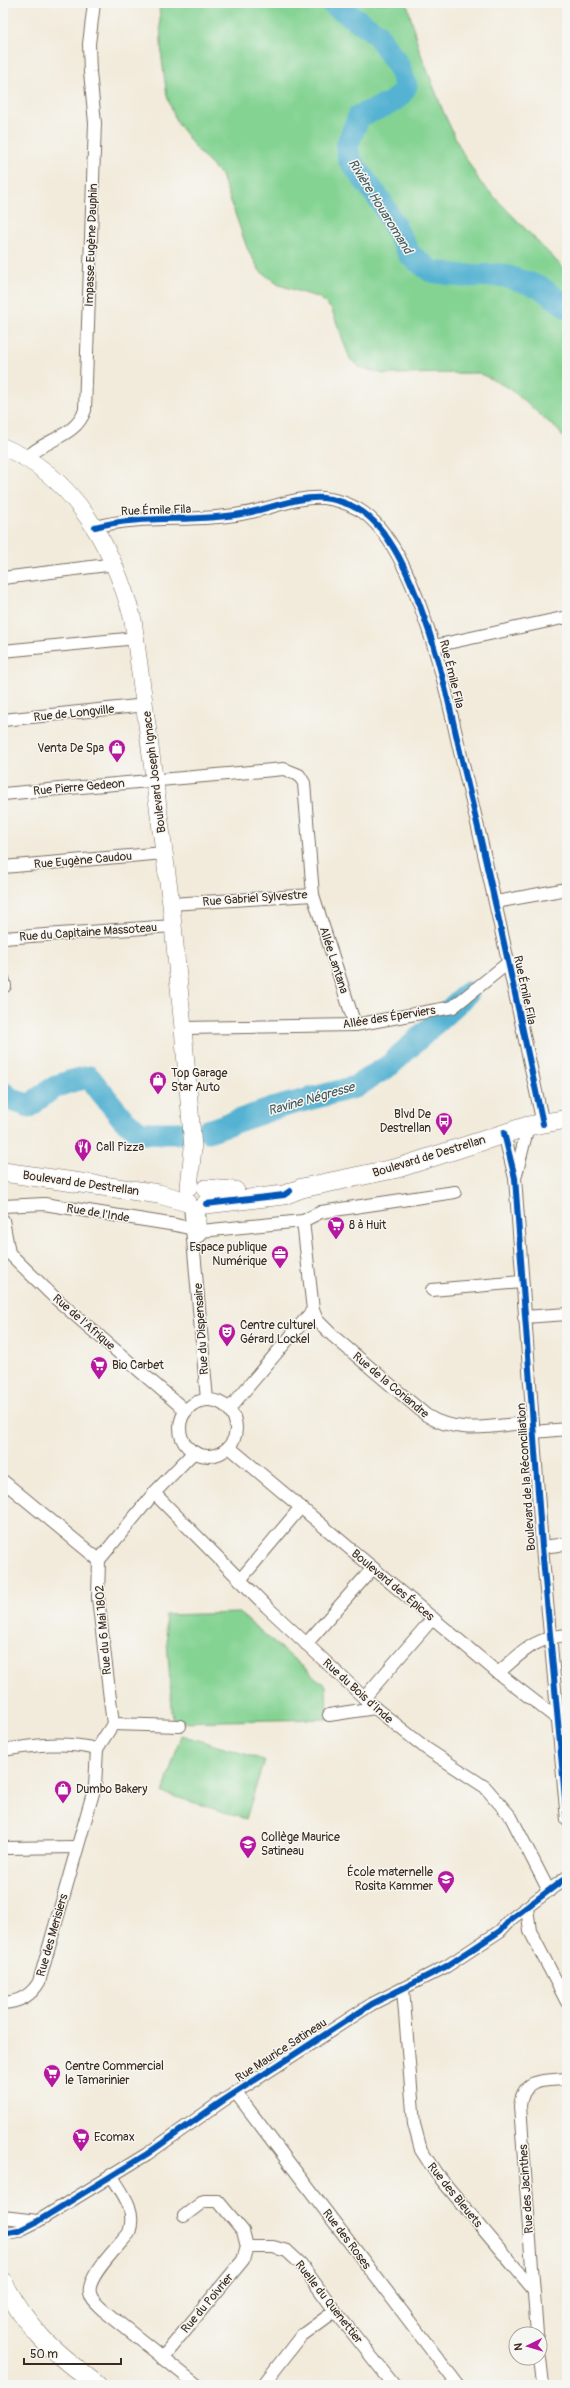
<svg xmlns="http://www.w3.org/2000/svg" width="570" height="2388" viewBox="0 0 570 2388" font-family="Pangolin,sans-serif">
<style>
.green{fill:#84d393;stroke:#607e58}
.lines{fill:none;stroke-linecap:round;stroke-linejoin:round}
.river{stroke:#54b2d2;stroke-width:23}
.street-casing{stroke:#7b6e60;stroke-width:14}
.secondary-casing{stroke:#7b6e60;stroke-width:18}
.primary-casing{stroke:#7b6e60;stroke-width:20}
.street{stroke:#fff;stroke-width:12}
.secondary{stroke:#fff;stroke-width:17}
.primary{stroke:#fff;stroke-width:19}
.cycleway-casing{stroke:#f6f6f2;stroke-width:8}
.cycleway{stroke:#0057b8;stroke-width:6}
.labels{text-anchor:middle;stroke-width:3;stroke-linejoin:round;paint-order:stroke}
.street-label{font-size:12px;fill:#3b2a1e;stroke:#f6f6f2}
.poi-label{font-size:12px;fill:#3b2a1e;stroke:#f6f6f2;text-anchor:start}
.water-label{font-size:13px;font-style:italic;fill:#445a5d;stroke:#f6f6f2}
</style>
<rect width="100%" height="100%" fill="#f6f6f2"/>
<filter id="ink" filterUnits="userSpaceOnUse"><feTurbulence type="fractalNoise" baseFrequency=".025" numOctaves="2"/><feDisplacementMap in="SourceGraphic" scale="8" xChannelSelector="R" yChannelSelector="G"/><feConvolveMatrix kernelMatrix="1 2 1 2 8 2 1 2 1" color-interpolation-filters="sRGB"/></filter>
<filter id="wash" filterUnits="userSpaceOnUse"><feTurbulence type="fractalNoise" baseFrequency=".012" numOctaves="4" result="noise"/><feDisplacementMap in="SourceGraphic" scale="16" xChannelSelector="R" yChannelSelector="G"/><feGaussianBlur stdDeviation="0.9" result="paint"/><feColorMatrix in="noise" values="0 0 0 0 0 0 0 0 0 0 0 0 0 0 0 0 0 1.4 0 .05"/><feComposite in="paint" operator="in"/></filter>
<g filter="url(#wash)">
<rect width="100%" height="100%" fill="#f2ebdb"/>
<g class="green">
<path d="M159 3H407L419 49 443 111 460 148 480 182 567 272V443L558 430 509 388 479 373 384 374 361 368 350 359 332 310 320 298 279 285 260 271 247 248 222 176 197 150 176 121 167 96 162 60Z"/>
<path d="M239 1613 326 1686 327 1719 173 1722 165 1615Z"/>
<path d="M181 1735 264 1760 246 1819 163 1793Z"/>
</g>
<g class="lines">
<g class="river">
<path d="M332 3 376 33 398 65 406 86C397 105 377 108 359 116L347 146 349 159 382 203 410 255 431 271 462 276 502 275 540 287 567 307"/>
<path d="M3 1092 12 1100 30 1106C51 1087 60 1083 89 1077L123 1119 141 1133H179"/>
<path d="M208 1131 275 1108 355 1087 390 1065 468 993"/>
</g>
</g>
</g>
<g filter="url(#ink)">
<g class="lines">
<g class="street-casing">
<g id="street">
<path d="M26 458C45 439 76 437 85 410L95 123 90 72 89 44 94 3"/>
<path d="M95 527C142 514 193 523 241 514 268 510 296 496 323 498 334 499 347 503 358 509 391 528 412 582 424 617 443 669 453 724 466 777 494 892 518 1008 543 1124"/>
<path d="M3 578 115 564"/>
<path d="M434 646 567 617"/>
<path d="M3 651 137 638"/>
<path d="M3 720 146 705"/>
<path d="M3 794 284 769 299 775 304 783 313 895 171 904"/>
<path d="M3 867 164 853"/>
<path d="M313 895 355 1025"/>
<path d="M496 902 567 889"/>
<path d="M3 938 173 926"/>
<path d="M3 978 5 986"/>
<path d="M183 1028 355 1025 453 1007 508 963"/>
<path d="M504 1133 515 1178 542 1547 567 1820"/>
<path d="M516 1175 528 1126"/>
<path d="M190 1205 207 1400"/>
<path d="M3 1206 44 1204 176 1225 201 1231 303 1221 321 1212 455 1192"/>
<path d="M199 1208 200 1236"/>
<path d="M3 1220 9 1253 54 1297 186 1411"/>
<path d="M432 1290 521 1282"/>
<path d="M313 1310 317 1320 333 1336 426 1415C458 1436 497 1425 533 1422"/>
<path d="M524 1317 567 1314"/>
<circle cx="208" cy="1428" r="28"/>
<path d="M229 1409 313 1310 303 1221"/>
<path d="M534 1432 567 1429"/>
<path d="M229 1447 498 1673 559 1720"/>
<path d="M3 1481 99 1560"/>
<path d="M154 1493 267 1607 375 1708 427 1749 485 1787 511 1817 549 1891"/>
<path d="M542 1547 567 1544"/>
<path d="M240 1580 301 1507"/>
<path d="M306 1644 373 1568"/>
<path d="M498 1673C523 1652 533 1638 567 1635"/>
<path d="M364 1698 433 1618"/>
<path d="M329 1715 375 1708"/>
<path d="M113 1724 98 1598 99 1560 154 1493 194 1452"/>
<path d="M113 1724 180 1726"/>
<path d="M97 1749 113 1724"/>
<path d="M3 1750C36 1745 64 1741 97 1749"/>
<path d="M3 1848 77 1847"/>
<path d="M527 1908 530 1931 567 2002"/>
<path d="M403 1989 414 2124 421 2150 436 2173 533 2289"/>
<path d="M3 2003C19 2002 31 1996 39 1982L95 1786 97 1749"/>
<path d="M236 2093 458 2385"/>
<path d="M111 2175C123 2194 137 2210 129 2233 119 2246 86 2277 90 2293 91 2300 98 2305 103 2310L197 2385"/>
<path d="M184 2216 204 2201H218L243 2231 247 2247H273L287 2251 301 2264 335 2311 394 2385"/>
<path d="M3 2217 37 2221"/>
<path d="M3 2234 18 2231 38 2221 147 2154 221 2102 372 2004 447 1966 500 1931 511 1919 567 1877"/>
<path d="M537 2334 520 2106C523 2077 544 2081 567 2079"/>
<path d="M162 2358 243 2260 247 2247"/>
<path d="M540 2358 543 2385"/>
<path d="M263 2385 301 2336 335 2311"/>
</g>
</g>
<g class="secondary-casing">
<path id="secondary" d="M3 447C75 476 114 549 133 620L171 904 183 1028 193 1148 189 1187"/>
</g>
<g class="primary-casing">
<g id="primary">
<path d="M3 1172 159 1194 187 1202"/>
<path d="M206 1189 235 1191"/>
<path d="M206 1204 284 1195 302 1188 398 1168 528 1126 567 1119"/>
<path d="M3 2282C29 2332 52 2351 97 2385"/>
</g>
</g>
<use href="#street" class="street"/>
<use href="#secondary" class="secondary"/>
<use href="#primary" class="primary"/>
<g class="cycleway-casing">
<g id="cycleway">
<path d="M95 527C142 514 193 523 241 514 268 510 296 496 323 498 334 499 347 503 358 509 391 528 412 582 424 617 443 669 453 724 466 777 494 892 518 1008 543 1124"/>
<path d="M504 1133 515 1178 542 1547 567 1820"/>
<path d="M206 1204 284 1195 290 1191"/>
<path d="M3 2234 18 2231 38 2221 147 2154 221 2102 372 2004 447 1966 500 1931 511 1919 567 1877"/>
</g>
</g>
<use href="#cycleway" class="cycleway"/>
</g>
</g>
<defs>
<g id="shop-pin" transform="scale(0.9)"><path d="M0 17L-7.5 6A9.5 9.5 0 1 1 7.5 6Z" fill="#b5179e" stroke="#f6f6f2"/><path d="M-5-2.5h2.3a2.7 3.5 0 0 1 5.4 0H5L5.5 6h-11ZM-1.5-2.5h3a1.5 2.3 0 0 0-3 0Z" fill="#fff"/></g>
<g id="bus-pin" transform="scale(0.9)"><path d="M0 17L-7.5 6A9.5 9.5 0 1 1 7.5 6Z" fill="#b5179e" stroke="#f6f6f2"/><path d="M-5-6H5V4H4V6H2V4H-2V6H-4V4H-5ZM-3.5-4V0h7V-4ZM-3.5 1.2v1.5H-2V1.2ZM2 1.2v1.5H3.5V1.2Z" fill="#fff"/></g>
<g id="restaurant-pin" transform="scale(0.9)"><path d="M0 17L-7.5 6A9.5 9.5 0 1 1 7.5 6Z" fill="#b5179e" stroke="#f6f6f2"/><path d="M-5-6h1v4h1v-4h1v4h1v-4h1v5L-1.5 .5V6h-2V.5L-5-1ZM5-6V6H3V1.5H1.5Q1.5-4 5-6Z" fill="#fff"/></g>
<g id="supermarket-pin" transform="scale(0.9)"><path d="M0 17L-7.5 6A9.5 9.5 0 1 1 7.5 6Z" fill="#b5179e" stroke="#f6f6f2"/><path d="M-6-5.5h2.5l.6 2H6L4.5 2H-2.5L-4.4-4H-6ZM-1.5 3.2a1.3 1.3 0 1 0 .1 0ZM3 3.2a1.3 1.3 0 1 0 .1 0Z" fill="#fff"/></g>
<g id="office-pin" transform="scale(0.9)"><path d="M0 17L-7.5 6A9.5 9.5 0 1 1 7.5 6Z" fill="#b5179e" stroke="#f6f6f2"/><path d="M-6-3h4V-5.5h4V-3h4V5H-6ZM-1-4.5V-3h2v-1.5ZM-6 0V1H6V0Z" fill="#fff"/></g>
<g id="theatre-pin" transform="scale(0.9)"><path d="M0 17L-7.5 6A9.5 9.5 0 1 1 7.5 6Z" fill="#b5179e" stroke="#f6f6f2"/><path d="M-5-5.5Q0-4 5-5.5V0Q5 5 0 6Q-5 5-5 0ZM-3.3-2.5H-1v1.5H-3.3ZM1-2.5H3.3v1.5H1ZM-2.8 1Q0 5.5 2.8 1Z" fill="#fff"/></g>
<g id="school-pin" transform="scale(0.9)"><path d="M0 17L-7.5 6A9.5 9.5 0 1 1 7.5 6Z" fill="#b5179e" stroke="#f6f6f2"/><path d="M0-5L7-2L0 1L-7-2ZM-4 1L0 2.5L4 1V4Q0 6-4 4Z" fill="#fff"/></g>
</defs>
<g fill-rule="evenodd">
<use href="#shop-pin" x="117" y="748"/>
<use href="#shop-pin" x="158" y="1080"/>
<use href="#bus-pin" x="444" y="1121"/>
<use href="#restaurant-pin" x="83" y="1147"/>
<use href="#supermarket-pin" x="336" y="1225"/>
<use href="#office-pin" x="280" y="1254"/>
<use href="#theatre-pin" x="227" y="1332"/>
<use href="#supermarket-pin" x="99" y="1365"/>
<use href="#shop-pin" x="63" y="1789"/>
<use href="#school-pin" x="248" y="1844"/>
<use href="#school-pin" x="446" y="1879"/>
<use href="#supermarket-pin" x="52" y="2073"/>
<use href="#supermarket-pin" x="81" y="2137"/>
</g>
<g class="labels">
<g class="street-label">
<text transform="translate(91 245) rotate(-88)" y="4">Impasse Eugène Dauphin</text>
<text transform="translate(156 510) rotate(-2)" y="4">Rue Émile Fila</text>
<text transform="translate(452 674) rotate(76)" y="4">Rue Émile Fila</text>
<text transform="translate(74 713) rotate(-6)" y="4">Rue de Longville</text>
<text transform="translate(154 772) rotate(-97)" y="4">Boulevard Joseph Ignace</text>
<text transform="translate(79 787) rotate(-5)" y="4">Rue Pierre Gedeon</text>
<text transform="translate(83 860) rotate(-5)" y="4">Rue Eugène Caudou</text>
<text transform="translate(255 898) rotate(-4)" y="4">Rue Gabriel Sylvestre</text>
<text transform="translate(88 932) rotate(-4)" y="4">Rue du Capitaine Massoteau</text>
<text transform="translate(334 960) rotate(72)" y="4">Allée Lantana</text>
<text transform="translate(525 990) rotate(78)" y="4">Rue Émile Fila</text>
<text transform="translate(389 1017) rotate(-9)" y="4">Allée des Éperviers</text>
<text transform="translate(429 1156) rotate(-17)" y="4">Boulevard de Destrellan</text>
<text transform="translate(81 1183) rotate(8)" y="4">Boulevard de Destrellan</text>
<text transform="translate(98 1213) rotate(9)" y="4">Rue de l'Inde</text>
<text transform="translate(84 1322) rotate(41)" y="4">Rue de l'Afrique</text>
<text transform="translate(201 1329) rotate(-94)" y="4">Rue du Dispensaire</text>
<text transform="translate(391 1385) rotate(40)" y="4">Rue de la Coriandre</text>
<text transform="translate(526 1477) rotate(-94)" y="4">Boulevard de la Réconciliation</text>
<text transform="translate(393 1585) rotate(40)" y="4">Boulevard des Épices</text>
<text transform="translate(103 1630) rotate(-95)" y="4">Rue du 6 Mai 1802</text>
<text transform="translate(358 1691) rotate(42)" y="4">Rue du Bois d'Inde</text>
<text transform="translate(52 1935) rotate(-74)" y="4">Rue des Merisiers</text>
<text transform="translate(281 2050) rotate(-33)" y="4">Rue Maurice Satineau</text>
<text transform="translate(526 2189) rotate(-94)" y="4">Rue des Jacinthes</text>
<text transform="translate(455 2195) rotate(51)" y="4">Rue des Bleuets</text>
<text transform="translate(347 2239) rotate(53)" y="4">Rue des Roses</text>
<text transform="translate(329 2302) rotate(52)" y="4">Ruelle du Quenettier</text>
<text transform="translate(207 2303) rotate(-50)" y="4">Rue du Poivrier</text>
</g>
<g class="poi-label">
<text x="104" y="752" text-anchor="end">Venta De Spa</text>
<text x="171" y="1077">Top Garage<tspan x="171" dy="14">Star Auto</tspan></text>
<text x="431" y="1118" text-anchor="end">Blvd De<tspan x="431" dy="14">Destrellan</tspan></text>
<text x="96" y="1151">Call Pizza</text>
<text x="349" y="1229">8 à Huit</text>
<text x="267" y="1251" text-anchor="end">Espace publique<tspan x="267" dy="14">Numérique</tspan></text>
<text x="240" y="1329">Centre culturel<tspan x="240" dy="14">Gérard Lockel</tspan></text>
<text x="112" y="1369">Bio Carbet</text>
<text x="76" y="1793">Dumbo Bakery</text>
<text x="261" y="1841">Collège Maurice<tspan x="261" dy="14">Satineau</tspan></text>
<text x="433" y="1876" text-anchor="end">École maternelle<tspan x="433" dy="14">Rosita Kammer</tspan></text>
<text x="65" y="2070">Centre Commercial<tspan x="65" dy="14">le Tamarinier</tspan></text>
<text x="94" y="2141">Ecomax</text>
</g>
<g class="water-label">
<text transform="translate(381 206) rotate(58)" y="5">Rivière Houaromand</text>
<text transform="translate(311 1098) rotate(-16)" y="5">Ravine Négresse</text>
</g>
</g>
<rect width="570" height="2388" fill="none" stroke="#f6f6f2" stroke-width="16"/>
<g transform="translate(528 2346) rotate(265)"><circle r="19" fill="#f6f6f2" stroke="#aba49d"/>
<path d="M0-3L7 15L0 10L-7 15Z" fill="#b5179e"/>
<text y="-6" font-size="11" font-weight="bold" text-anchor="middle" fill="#3b2a1e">N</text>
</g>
<path d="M24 2358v6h97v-6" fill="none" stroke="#3b2a1e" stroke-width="2"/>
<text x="30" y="2358" font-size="12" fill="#3b2a1e" stroke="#f6f6f2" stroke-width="3" paint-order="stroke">50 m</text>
</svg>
